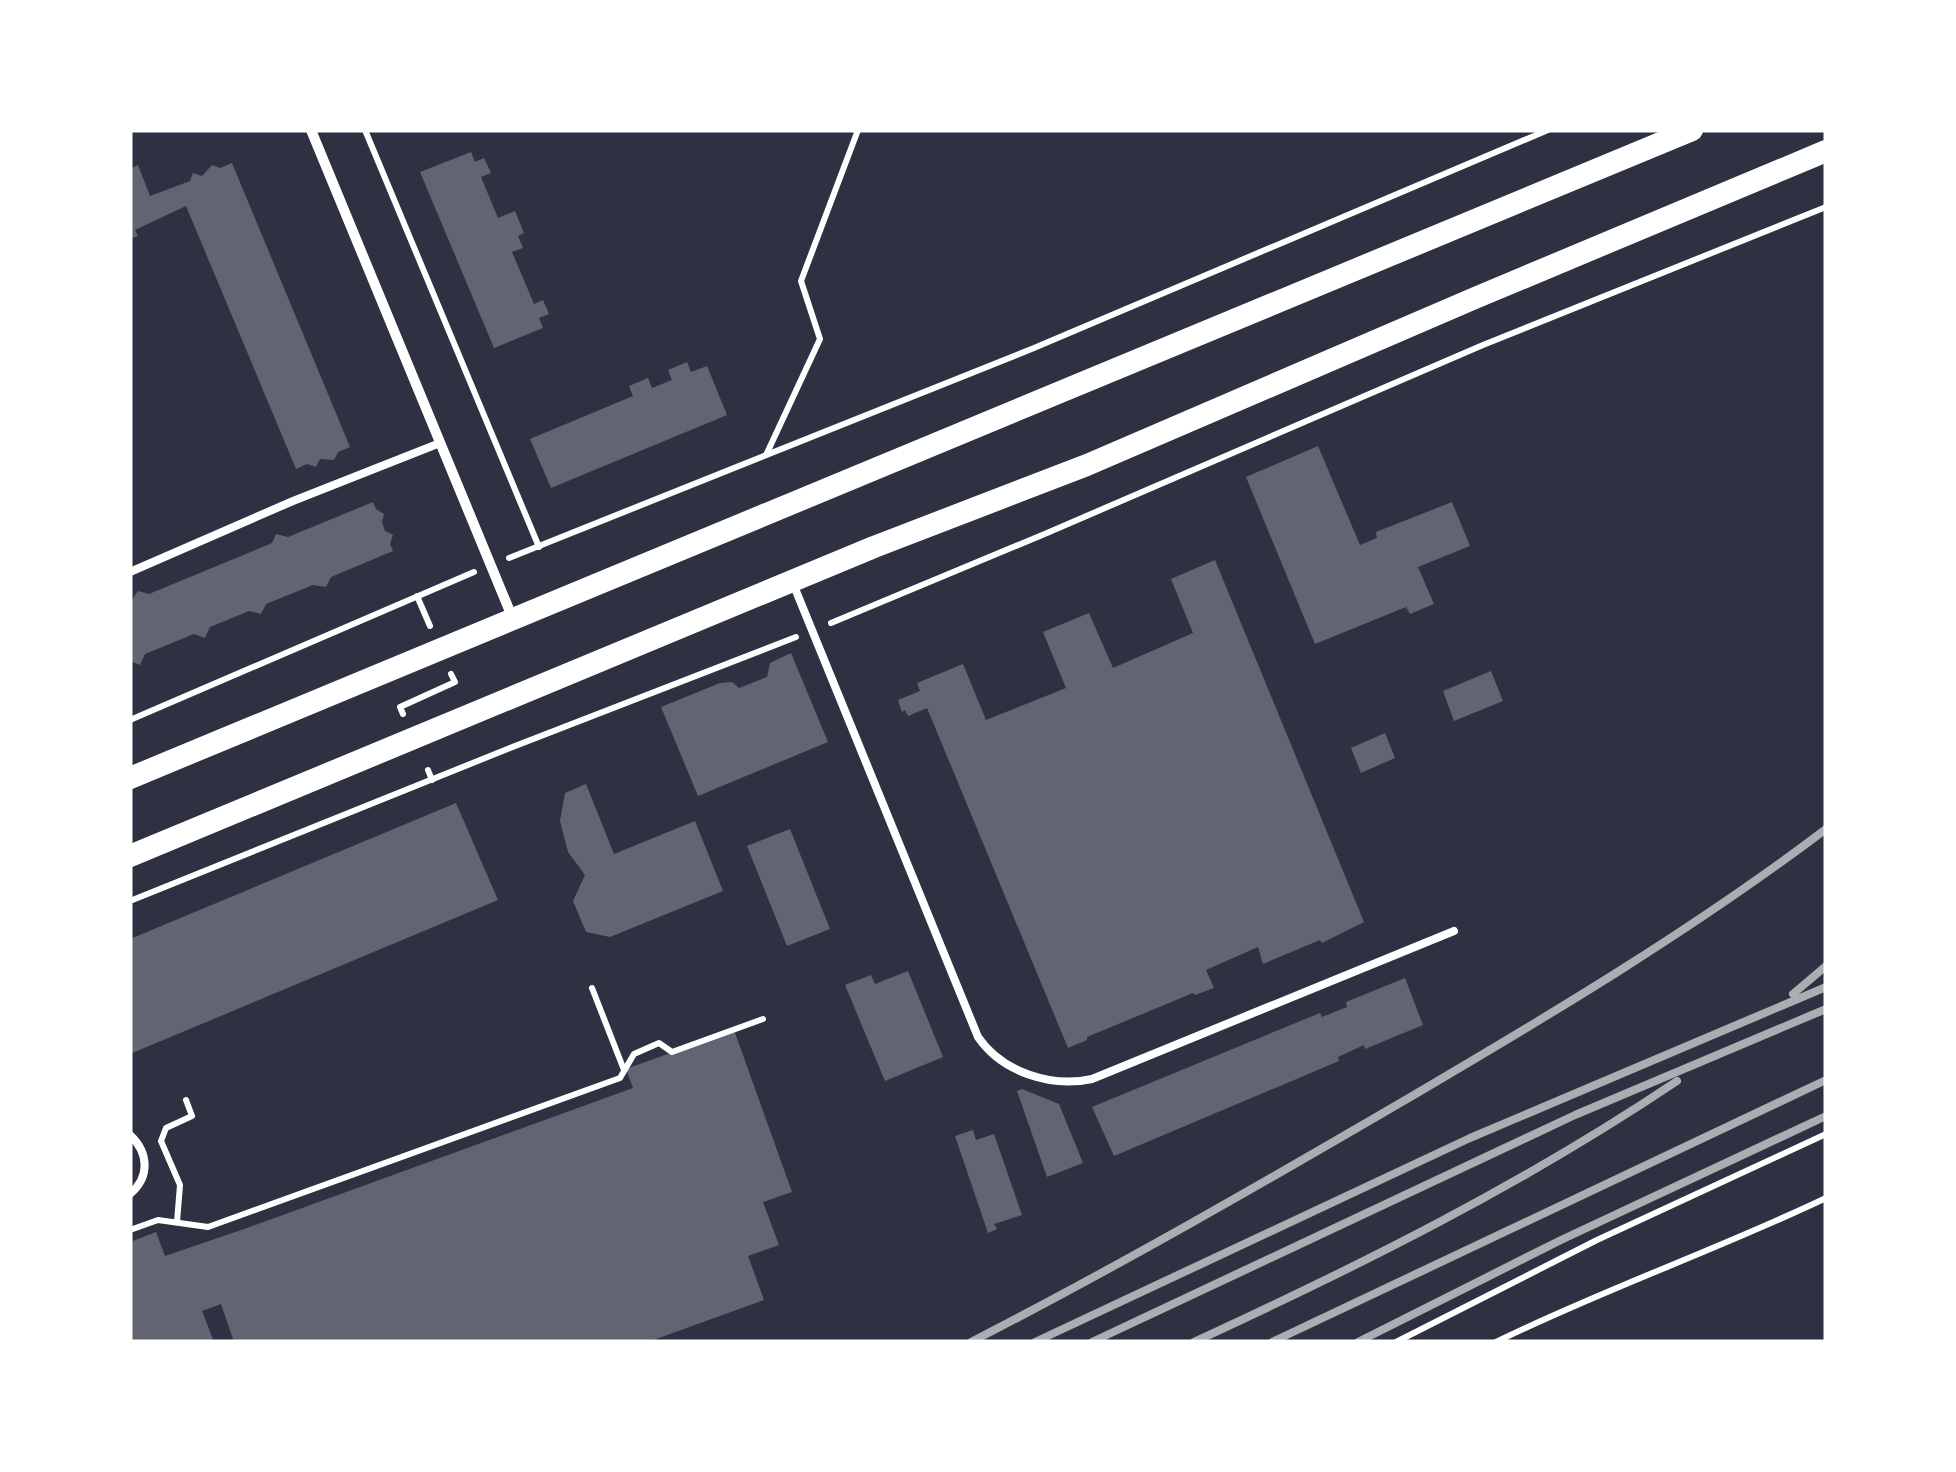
<svg xmlns="http://www.w3.org/2000/svg" width="1956" height="1472" viewBox="0 0 1956 1472" font-family="Helvetica,sans-serif">
<style>
.building{fill:#626471}
.lines{fill:none;stroke-linecap:round;stroke-linejoin:round}
.path{stroke:#fff;stroke-width:6}
.service{stroke:#fff;stroke-width:8}
.minor{stroke:#fff;stroke-width:10}
.primary{stroke:#fff;stroke-width:22}
.rail{stroke:#abadb3;stroke-width:8}
</style>
<rect width="100%" height="100%" fill="#2d3142"/>
<g class="building">
<path d="M471 152 475 162 484 158 491 173 481 177 498 218 515 211 524 233 518 236 523 248 512 252 534 304 543 300 549 314 539 318 543 328 494 348 420 172Z"/>
<path d="M232 163 350 447 338 452 334 460 320 459 316 467 307 464 296 469 186 206 135 230 138 236 130 239V169L138 165 150 196 190 181 193 173 202 176 212 165 220 168Z"/>
<path d="M687 362 691 372 707 366 727 415 551 488 530 439 633 396 629 386 648 378 652 388 672 380 668 370Z"/>
<path d="M1318 446 1360 545 1377 538 1376 532 1452 502 1470 546 1418 567 1434 604 1410 614 1406 607 1315 644 1246 477Z"/>
<path d="M373 502 376 509 384 514 382 522 385 531 393 535 390 544 393 551 331 577 326 587 313 585 266 604 261 614 249 611 210 627 205 638 194 634 145 654 140 665 130 661V603L138 591 149 594 272 543 276 534 288 537Z"/>
<path d="M1215 560 1364 922 1322 943 1320 940 1263 964 1258 947 1206 970 1214 988 1195 995 1193 993 1087 1037V1040L1068 1048 927 708 908 716 905 710 902 712 898 700 920 691 917 683 963 664 986 720 1066 688 1043 632 1089 613 1113 668 1193 633 1171 579Z"/>
<path d="M791 653 828 742 698 796 661 707 720 683 732 682 739 688 767 677 770 663Z"/>
<path d="M1491 671 1503 701 1454 721 1443 691Z"/>
<path d="M1385 733 1395 758 1361 773 1351 748Z"/>
<path d="M586 784 614 854 695 821 723 891 610 937 586 932 573 901 585 875 568 852 560 821 565 793Z"/>
<path d="M456 803 498 900 130 1054V939Z"/>
<path d="M790 829 830 929 787 946 747 846Z"/>
<path d="M908 971 943 1057 885 1081 845 985 871 975 875 984Z"/>
<path d="M1405 978 1423 1025 1365 1049 1364 1045 1338 1057 1339 1061 1114 1156 1092 1107 1320 1013 1322 1017 1347 1007 1346 1002Z"/>
<path d="M734 1030 792 1192 763 1202 779 1245 748 1256 764 1300 648 1342H234L221 1304 202 1311 214 1342H130V1242L156 1232 165 1256 244 1229 633 1088 626 1069Z"/>
<path d="M1022 1089 1059 1104 1083 1163 1047 1177 1017 1091Z"/>
<path d="M973 1130 976 1140 994 1134 1022 1215 994 1224 997 1229 988 1233 955 1136Z"/>
</g>
<g class="lines">
<g class="path">
<path d="M365 130 539 547"/>
<path d="M767 453 820 339 801 281 858 130"/>
<path d="M509 558 1034 348 1548 130"/>
<path d="M417 596 430 626"/>
<path d="M831 623 1047 533 1483 345 1826 207"/>
<path d="M403 714 400 707 455 682 451 674"/>
<path d="M130 720 474 572"/>
<path d="M428 770 432 780"/>
<path d="M130 901 505 750 796 637"/>
<path d="M592 988 624 1070"/>
<path d="M177 1222 180 1185 161 1141 166 1128 192 1116 186 1100"/>
<path d="M130 1230 158 1220 208 1227 620 1078 634 1054 659 1043 672 1052 763 1019"/>
<path d="M1396 1342 1597 1240 1826 1134"/>
<path d="M1496 1342C1604 1289 1717 1250 1826 1198"/>
</g>
<g class="service">
<path d="M130 572 293 501 440 443"/>
<path d="M794 586 978 1037C1002 1072 1051 1088 1092 1079L1454 931"/>
<path d="M130 1135C149 1153 150 1177 130 1194"/>
</g>
<path class="minor" d="M311 130 513 619"/>
<g class="primary">
<path d="M130 778 1692 130"/>
<path d="M130 856 874 547 1087 465 1475 298 1826 151"/>
</g>
<g class="rail">
<path d="M1793 994 1826 966"/>
<path d="M971 1342C1119 1266 1263 1183 1407 1099 1550 1015 1694 929 1826 829"/>
<path d="M1035 1342 1470 1138 1826 987"/>
<path d="M1092 1342 1575 1115 1826 1009"/>
<path d="M1194 1342C1361 1265 1524 1184 1677 1081"/>
<path d="M1272 1342 1826 1080"/>
<path d="M1358 1342 1561 1240 1826 1116"/>
</g>
</g>
<rect width="1956" height="1472" fill="none" stroke="#ffffff" stroke-width="265"/>
</svg>
